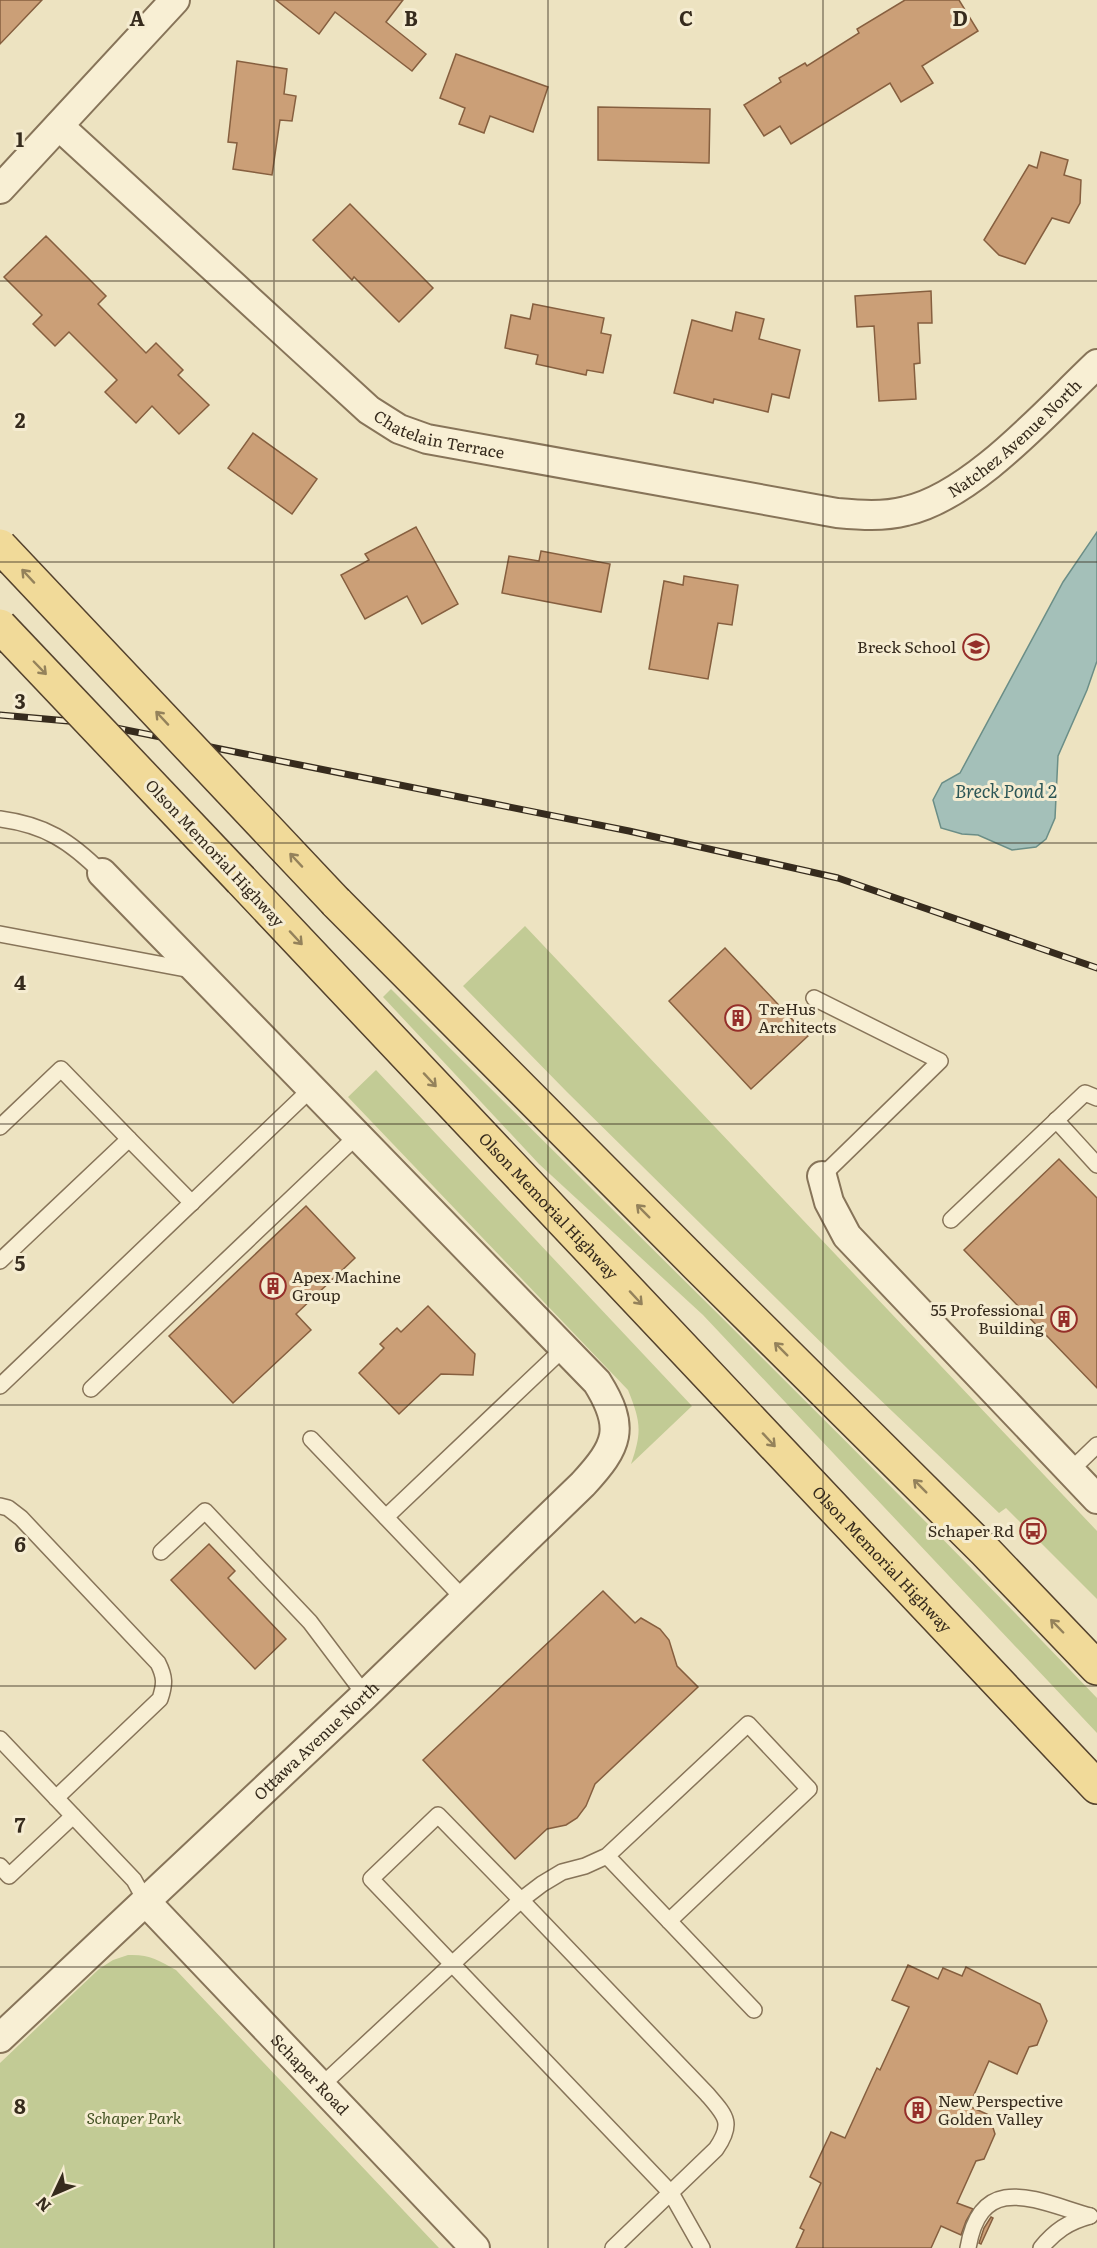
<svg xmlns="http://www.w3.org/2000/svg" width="1097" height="2248" viewBox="0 0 1097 2248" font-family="Literata,serif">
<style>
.green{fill:#c2cb95}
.water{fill:#a4c0b9;stroke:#6b8e87;stroke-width:1.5}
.building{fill:#cb9f77;stroke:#865f3f;stroke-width:1.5}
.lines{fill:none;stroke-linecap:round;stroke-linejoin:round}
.service-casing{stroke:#877459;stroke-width:18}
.minor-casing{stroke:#877459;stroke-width:32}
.primary-casing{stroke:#54422d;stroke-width:36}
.service{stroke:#f8efd4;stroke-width:15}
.minor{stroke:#f8efd4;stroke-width:28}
.primary{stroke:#f1da99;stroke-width:33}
.rail-casing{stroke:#362b1d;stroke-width:7}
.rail{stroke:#f5ecd1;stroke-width:4.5;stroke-dasharray:14;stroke-linecap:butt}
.primary-bridge-casing{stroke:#54422d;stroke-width:36;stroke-linecap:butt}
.primary-bridge{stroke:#f1da99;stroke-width:33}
.oneway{stroke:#94825b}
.grid{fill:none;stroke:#362b1d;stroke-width:1.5;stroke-opacity:0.55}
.labels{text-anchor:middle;stroke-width:6;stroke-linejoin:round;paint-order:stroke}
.street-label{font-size:16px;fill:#362b1d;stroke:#f5ecd1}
.poi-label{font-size:16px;fill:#362b1d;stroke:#f5ecd1;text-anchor:end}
.park-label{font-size:16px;font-style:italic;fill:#445324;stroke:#f5ecd1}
.water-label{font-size:18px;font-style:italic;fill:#2c5656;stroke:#f5ecd1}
.grid-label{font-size:20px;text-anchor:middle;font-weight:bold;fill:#362b1d;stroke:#f5ecd1;stroke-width:6;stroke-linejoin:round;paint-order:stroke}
</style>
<rect width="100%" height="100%" fill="#ede3c1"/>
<g class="green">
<path d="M525 926 1097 1531V1599L1006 1508 999 1513 851 1372 567 1092 463 986Z"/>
<path d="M391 989C626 1225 867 1457 1097 1698V1733L703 1315 539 1164 383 997Z"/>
<path d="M376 1070 692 1406 631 1464C642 1432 641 1422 628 1390L348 1097Z"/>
<path d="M128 1955C149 1954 158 1960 176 1970L439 2248H0V2063L99 1969 113 1960Z"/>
</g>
<path class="water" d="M1097 532V661L1087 690 1058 756 1055 818 1046 839 1036 847 1012 850 978 835 962 834 941 828 933 800 942 783 960 773 1063 582Z"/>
<g class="building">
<path d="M0 0H42L0 44Z"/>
<path d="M276 0H403L386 22 426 54 412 71 335 12 319 34Z"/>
<path d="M905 0H959L978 31 922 66 933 83 901 102 890 83 791 144 780 126 764 136 744 105 781 82 779 78 805 63 807 66 859 33 857 29Z"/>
<path d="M456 54 548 87 533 132 490 116 484 133 459 124 465 108 440 98Z"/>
<path d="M237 61 287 69 284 94 296 96 292 121 280 120 272 175 233 169 237 143 228 142Z"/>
<path d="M598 107 710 109 709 163 598 160Z"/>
<path d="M1041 152 1068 160 1064 175 1081 180 1080 203 1069 223 1052 218 1025 264 999 255 984 240 1029 165 1037 168Z"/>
<path d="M350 204 433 288 399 322 354 277 352 280 313 240Z"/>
<path d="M46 236 106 296 98 304 146 353 156 343 183 370 178 375 209 405 179 434 152 406 136 423 105 392 117 380 69 332 55 346 33 324 42 315 4 277Z"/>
<path d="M931 291 932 323H918L920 363 914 364 916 399 879 401 874 326 857 327 855 296Z"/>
<path d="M533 304 604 318 601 333 611 335 603 373 587 370 586 375 536 364 538 355 505 348 511 315 530 319Z"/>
<path d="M736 312 764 319 759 339 800 350 789 398 772 394 768 412 714 399 713 403 674 393 692 320 732 331Z"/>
<path d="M253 433 317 479 292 514 228 468Z"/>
<path d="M416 527 458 604 422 624 407 596 365 619 341 575 369 560 365 554Z"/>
<path d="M541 551 610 564 601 612 502 593 509 556 539 561Z"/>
<path d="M684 576 738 585 732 625 718 623 708 679 649 669 664 581 683 585Z"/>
<path d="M725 948 808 1036 751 1089 669 1001Z"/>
<path d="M1059 1159 1097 1198V1388L964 1250Z"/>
<path d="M306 1206 355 1258 296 1314 311 1330 233 1403 169 1336Z"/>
<path d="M428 1306 475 1354 473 1375 441 1374 399 1414 359 1373 384 1348 380 1344 397 1328 401 1332Z"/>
<path d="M209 1544 235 1571 228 1578 286 1639 255 1669 171 1580Z"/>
<path d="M603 1591 635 1623 641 1618 660 1629 669 1640 677 1666 698 1687 595 1784 586 1806 577 1818 566 1825 547 1829 515 1859 423 1760Z"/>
<path d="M908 1965 938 1979 943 1968 962 1976 966 1967 1040 2004 1047 2021 1037 2045 1029 2047 1017 2074 989 2061 969 2106 989 2115 995 2134 984 2159 976 2161 957 2203 973 2209 966 2221 961 2235 941 2226 931 2248H796L804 2230 800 2228 821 2183 810 2177 831 2132 845 2138 877 2068 880 2070 909 2007 892 2000Z"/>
<path d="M991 2217 993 2218 981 2244 979 2243 984 2228Z"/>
</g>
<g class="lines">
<g class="service-casing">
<g id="service">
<path d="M0 819C45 825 70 841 102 873"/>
<path d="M0 934 191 970"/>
<path d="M814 998 940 1061 822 1176"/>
<path d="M1056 1120 1097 1165"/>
<path d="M0 1127 61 1069 129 1139"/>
<path d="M951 1220 1085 1093 1097 1098"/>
<path d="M0 1261 129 1139 192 1203"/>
<path d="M0 1386 312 1088"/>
<path d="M91 1389 358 1135"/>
<path d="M311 1439 464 1599"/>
<path d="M1070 1471 1097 1445"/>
<path d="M0 1506 8 1508 21 1518 158 1663C165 1677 165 1684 160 1699L56 1798"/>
<path d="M386 1517 564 1348"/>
<path d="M161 1552 205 1511 310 1622 365 1695"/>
<path d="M0 1739 134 1880 146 1902"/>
<path d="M607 1856 669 1921 809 1789 748 1724 607 1856 585 1866 562 1872 542 1884 521 1900 438 1815 371 1879 671 2193 702 2248"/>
<path d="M0 1866 9 1876 73 1816"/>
<path d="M669 1921 754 2010"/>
<path d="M322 2085 521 1900 707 2094C726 2116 734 2123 716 2149L613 2248"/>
<path d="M968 2248C981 2170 1037 2201 1090 2216"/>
<path d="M1041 2248C1055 2231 1068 2222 1090 2216"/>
</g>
</g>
<g class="minor-casing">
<g id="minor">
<path id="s1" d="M59 126 369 410 399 429 427 439 837 513C860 515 883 517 906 511 973 496 1047 411 1097 364"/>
<path d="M0 189 175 0"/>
<path d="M822 1176 829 1202 847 1236 1097 1499"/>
<path id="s2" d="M146 1902 475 2248"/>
<path id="s3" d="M0 2038 365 1695 583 1484C618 1446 626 1428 597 1382L102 873"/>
</g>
</g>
<g class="primary-casing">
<g id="primary">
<path id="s4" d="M241 880 1097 1787"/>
<path d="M336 902 696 1264 986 1552 1097 1668"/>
</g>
</g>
<use href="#service" class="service"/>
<use href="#minor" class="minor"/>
<use href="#primary" class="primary"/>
<g class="rail-casing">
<path id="rail" d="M0 715 91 723 629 831 838 878 1097 968"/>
</g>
<use href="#rail" class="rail"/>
<g class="primary-bridge-casing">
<g id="primary-bridge">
<path d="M0 546 336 902"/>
<path d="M0 626 241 880"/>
</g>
</g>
<use href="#primary-bridge" class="primary-bridge"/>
</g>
<defs><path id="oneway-shaft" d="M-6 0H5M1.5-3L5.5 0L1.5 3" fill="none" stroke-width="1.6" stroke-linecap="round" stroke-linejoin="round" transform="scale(1.5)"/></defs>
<g class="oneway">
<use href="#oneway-shaft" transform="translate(28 576) rotate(-133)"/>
<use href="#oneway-shaft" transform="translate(40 668) rotate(46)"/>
<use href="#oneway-shaft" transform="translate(162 718) rotate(-133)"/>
<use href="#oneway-shaft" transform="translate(296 860) rotate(-133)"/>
<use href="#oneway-shaft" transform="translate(296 938) rotate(47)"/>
<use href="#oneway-shaft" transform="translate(430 1080) rotate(47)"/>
<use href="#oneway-shaft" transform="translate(643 1211) rotate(-135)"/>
<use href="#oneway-shaft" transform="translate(636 1298) rotate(47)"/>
<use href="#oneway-shaft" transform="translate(781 1349) rotate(-135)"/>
<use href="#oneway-shaft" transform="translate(769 1440) rotate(47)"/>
<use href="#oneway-shaft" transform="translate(920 1486) rotate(-135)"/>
<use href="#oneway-shaft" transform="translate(1057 1626) rotate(-134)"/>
</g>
<path class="grid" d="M274 0V2248M548 0V2248M823 0V2248M0 281H1097M0 562H1097M0 843H1097M0 1124H1097M0 1405H1097M0 1686H1097M0 1967H1097"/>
<defs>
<g id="school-ring" transform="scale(1.35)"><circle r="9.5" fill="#f5ecd1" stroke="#952f2a" stroke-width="1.5"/><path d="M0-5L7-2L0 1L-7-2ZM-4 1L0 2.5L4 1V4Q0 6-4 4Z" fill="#952f2a"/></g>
<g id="building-ring" transform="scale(1.35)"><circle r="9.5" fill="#f5ecd1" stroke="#952f2a" stroke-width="1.5"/><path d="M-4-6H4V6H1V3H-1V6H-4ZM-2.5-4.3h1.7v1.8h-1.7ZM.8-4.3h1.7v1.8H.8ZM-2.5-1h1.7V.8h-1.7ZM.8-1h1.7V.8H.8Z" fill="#952f2a"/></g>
<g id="bus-ring" transform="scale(1.35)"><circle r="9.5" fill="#f5ecd1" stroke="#952f2a" stroke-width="1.5"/><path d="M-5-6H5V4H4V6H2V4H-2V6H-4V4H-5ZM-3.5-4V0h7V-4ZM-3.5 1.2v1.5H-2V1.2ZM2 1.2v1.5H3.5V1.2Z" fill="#952f2a"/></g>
</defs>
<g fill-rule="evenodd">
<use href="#school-ring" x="976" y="647"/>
<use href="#building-ring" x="738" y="1018"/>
<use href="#building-ring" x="273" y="1286"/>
<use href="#building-ring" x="1064" y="1319"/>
<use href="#bus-ring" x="1033" y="1531"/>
<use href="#building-ring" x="918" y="2110"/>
</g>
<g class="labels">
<g class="street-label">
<text dy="6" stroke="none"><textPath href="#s1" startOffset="496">Chatelain Terrace</textPath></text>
<text dy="6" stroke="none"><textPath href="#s1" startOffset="1104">Natchez Avenue North</textPath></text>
<text transform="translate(215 853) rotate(47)" y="6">Olson Memorial Highway</text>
<text dy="6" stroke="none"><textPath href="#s4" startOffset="448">Olson Memorial Highway</textPath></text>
<text dy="6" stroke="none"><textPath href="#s4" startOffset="934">Olson Memorial Highway</textPath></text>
<text dy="6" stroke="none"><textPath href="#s3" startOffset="434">Ottawa Avenue North</textPath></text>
<text dy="6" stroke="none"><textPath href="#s2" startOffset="238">Schaper Road</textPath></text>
</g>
<g class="poi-label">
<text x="956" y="653">Breck School</text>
<text x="758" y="1015" text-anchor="start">TreHus<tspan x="758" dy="18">Architects</tspan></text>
<text x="292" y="1283" text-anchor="start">Apex Machine<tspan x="292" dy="18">Group</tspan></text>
<text x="1044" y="1316">55 Professional<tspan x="1044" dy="18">Building</tspan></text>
<text x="1014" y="1537">Schaper Rd</text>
<text x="938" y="2107" text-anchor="start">New Perspective<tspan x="938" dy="18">Golden Valley</tspan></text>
</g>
<g class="park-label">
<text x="134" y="2124">Schaper Park</text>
</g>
<g class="water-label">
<text x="1006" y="798">Breck Pond 2</text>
</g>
</g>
<g class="grid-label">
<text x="137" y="26">A</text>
<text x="411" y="26">B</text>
<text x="686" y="26">C</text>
<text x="960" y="26">D</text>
<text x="20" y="147">1</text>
<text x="20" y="428">2</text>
<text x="20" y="709">3</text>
<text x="20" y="990">4</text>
<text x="20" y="1271">5</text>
<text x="20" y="1552">6</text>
<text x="20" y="1833">7</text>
<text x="20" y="2114">8</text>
</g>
<g transform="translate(54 2194) rotate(226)" stroke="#f5ecd1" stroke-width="4.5" paint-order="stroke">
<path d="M0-4.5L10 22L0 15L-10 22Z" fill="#362b1d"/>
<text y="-9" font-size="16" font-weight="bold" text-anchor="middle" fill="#362b1d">N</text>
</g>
</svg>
